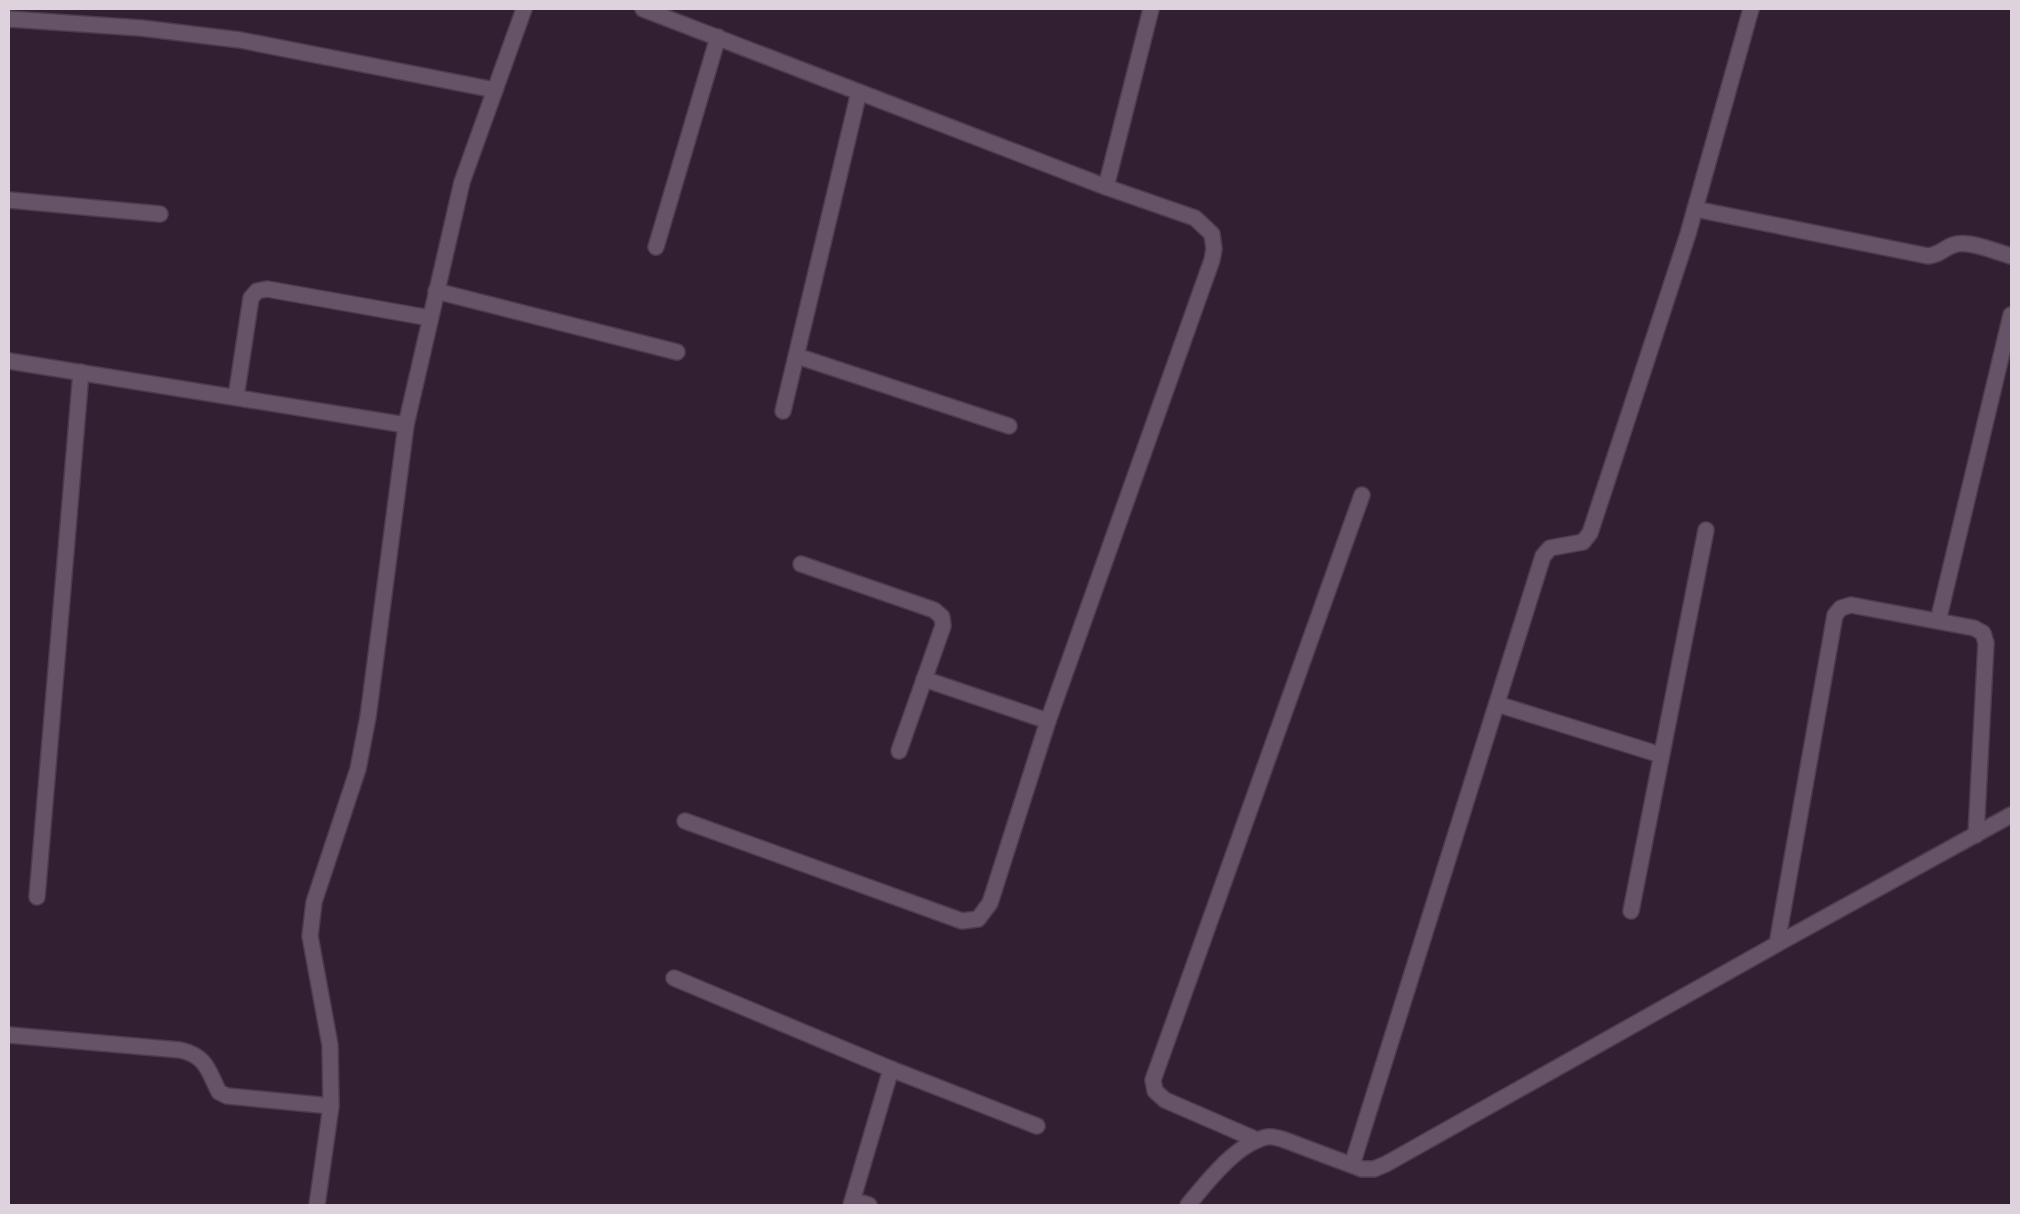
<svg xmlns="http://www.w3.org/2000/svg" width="2020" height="1214" viewBox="0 0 2020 1214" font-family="Inter,sans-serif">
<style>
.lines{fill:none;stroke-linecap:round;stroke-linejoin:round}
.minor-casing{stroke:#4c3d4c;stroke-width:18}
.minor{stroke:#675367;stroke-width:15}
</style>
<rect width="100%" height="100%" fill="#322032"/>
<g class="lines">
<g class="minor-casing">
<g id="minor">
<path d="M643 9 1106 187 1195 218 1212 234 1214 249 1212 260 1048 721 990 903 978 919 962 921 685 821"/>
<path d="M9 19 141 28 240 40 495 90"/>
<path d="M1106 187 1151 9"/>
<path d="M9 200 160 214"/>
<path d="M1695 209 1928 256C1941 255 1945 246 1957 244 1971 241 1997 252 2011 256"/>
<path d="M656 247 718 37"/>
<path d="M436 291 677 352"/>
<path d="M797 356 1009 426"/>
<path d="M9 361 406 425"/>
<path d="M236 397 251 298 257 291 267 289 430 318"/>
<path d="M783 411 859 92"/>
<path d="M801 564 934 610 942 617 943 626 899 751"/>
<path d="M1938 621 2011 315"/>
<path d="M924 679 1048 721"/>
<path d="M1497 704 1661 755"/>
<path d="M37 897 81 372"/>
<path d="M1631 911 1706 530"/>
<path d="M1777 944 1835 615 1841 608 1851 605 1974 628 1983 633 1986 643 1976 835"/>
<path d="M674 978 891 1069 1037 1126"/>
<path d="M9 1035 180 1050C207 1056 208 1071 219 1092L227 1096 331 1106"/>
<path d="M1257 1140 1165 1100 1155 1091 1153 1080 1362 495"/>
<path d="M1352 1165 1543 556 1550 548 1583 542 1590 533 1688 234 1751 9"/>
<path d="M317 1205 331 1106 330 1045 310 936 314 902 358 769 368 717 406 425 462 182 524 9"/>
<path d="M851 1205 891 1069"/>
<path d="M852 1205 863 1203 869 1205"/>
<path d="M1188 1205C1207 1182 1237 1143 1267 1137 1272 1136 1277 1138 1282 1139L1362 1169H1374L1386 1164 1777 944 2011 815"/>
</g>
</g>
<use href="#minor" class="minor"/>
</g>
<rect width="2020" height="1214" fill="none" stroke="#ded2dd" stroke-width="20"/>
</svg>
